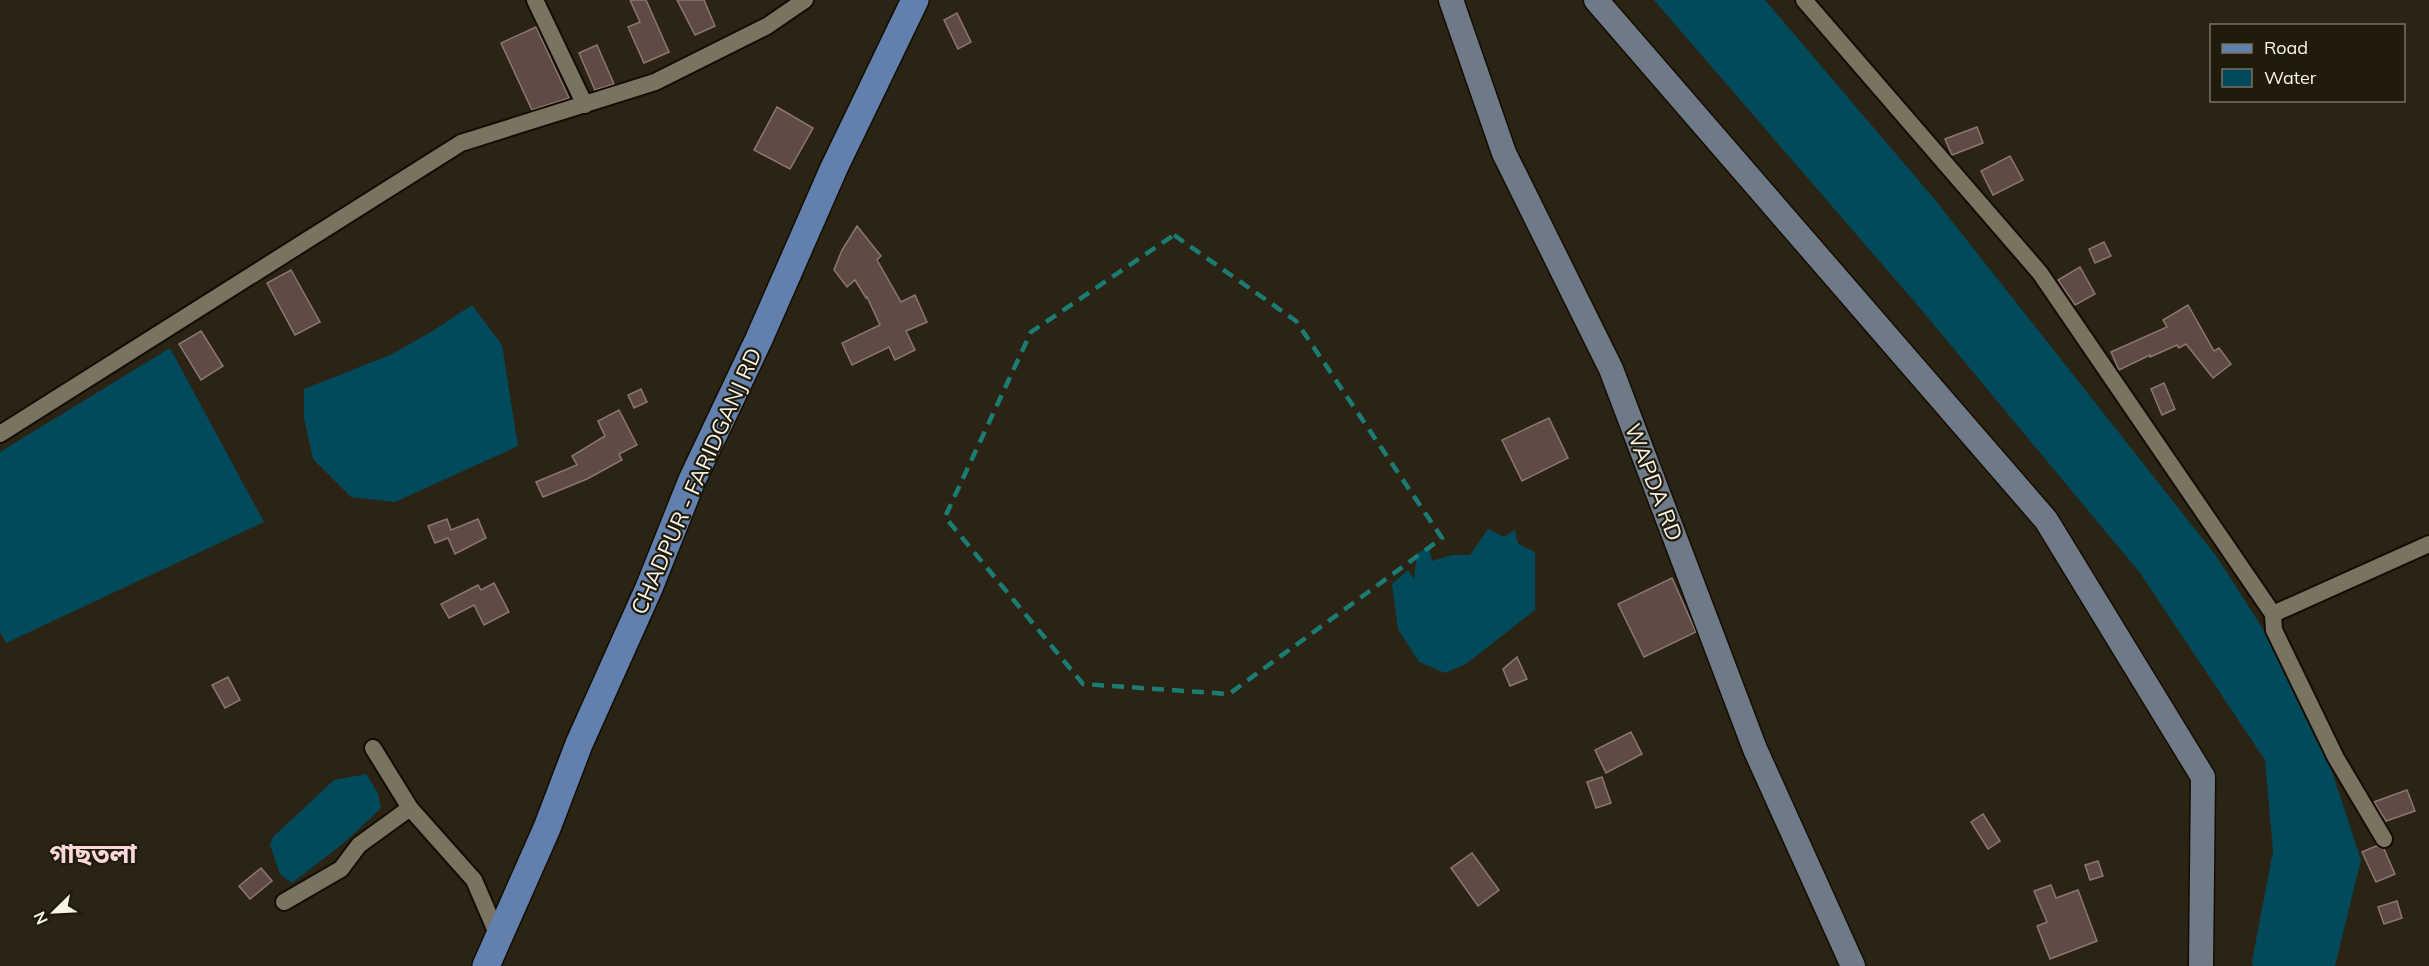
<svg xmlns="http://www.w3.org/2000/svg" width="2429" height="966" viewBox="0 0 2429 966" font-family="Mulish,'Noto Sans Bengali',sans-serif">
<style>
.water{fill:#004a5b}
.building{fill:#5f4b46;stroke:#8c7671;stroke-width:1.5}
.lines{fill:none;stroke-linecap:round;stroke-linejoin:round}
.minor-casing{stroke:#140d02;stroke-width:20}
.secondary-casing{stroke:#140d02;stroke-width:27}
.primary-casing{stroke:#140d02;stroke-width:30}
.minor{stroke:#7b7361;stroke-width:16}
.secondary{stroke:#6e7a87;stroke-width:24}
.primary{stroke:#6280ae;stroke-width:27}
.marked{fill:none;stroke:#1b7c74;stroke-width:4.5;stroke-dasharray:12 8;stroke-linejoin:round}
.labels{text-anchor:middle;stroke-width:4.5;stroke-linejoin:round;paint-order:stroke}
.street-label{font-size:22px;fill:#f8f4e9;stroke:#211b0b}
.quarter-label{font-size:26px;font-weight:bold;fill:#fad7db;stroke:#211b0b}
</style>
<rect width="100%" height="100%" fill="#2b2414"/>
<g class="water">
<path d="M1654 0H1765L1936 201 2217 557 2309 701 2361 860 2335 966H2253L2252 961 2273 851 2265 760 2140 573 1919 307Z"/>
<path d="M472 305 502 345 518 446 395 502 351 497 313 459 304 418V389L390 355 431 332Z"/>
<path d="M170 348 264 522 6 643 0 632V452Z"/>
<path d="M1488 529 1504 537 1515 530 1518 544 1535 552V610L1466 664 1445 673 1419 662 1398 629 1392 584 1408 570 1414 579 1417 553 1429 548 1432 561 1452 555H1470Z"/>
<path d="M366 774 378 793 381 808 345 842 292 883 280 874 270 845 273 837 334 780Z"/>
</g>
<g class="building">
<path d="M630 0H646L669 52 644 63 628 27 640 22Z"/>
<path d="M677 0H704L715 26 695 35Z"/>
<path d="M957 13 971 42 958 49 944 20Z"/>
<path d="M536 27 569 98 532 110 501 43Z"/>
<path d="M597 45 614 84 595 90 579 53Z"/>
<path d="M777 107 813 128 790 169 754 150Z"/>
<path d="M1977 127 1983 143 1952 155 1945 139Z"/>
<path d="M2010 156 2023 180 1993 195 1981 171Z"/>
<path d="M857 226 881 256 877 260 901 302 915 295 927 322 906 331 915 350 895 360 889 347 852 365 842 343 880 325 867 297 866 298 855 280 847 287 834 270 842 250Z"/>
<path d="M2104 242 2111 256 2095 263 2089 249Z"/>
<path d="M2080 267 2095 294 2075 305 2058 280Z"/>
<path d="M291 270 320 322 295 335 267 283Z"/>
<path d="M2188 305 2214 351 2219 348 2231 364 2213 378 2186 344 2179 348 2177 345 2150 357V355L2119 370 2111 352 2167 327 2163 320Z"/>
<path d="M201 331 223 366 201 380 179 344Z"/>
<path d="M2164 383 2175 409 2162 415 2151 389Z"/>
<path d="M641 389 647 402 634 408 628 395Z"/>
<path d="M619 410 637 445 619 454 622 460 587 479 543 497 536 482 577 465 572 456 605 436 598 421Z"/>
<path d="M1549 418 1568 458 1522 481 1502 440Z"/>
<path d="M447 519 451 530 478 519 486 538 455 554 448 538 435 543 428 526Z"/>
<path d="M1672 578 1696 632 1644 657 1618 604Z"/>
<path d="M494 583 509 612 484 625 474 605 449 618 441 604 478 585 481 590Z"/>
<path d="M1517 657 1527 679 1510 686 1503 669Z"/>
<path d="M228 677 240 700 225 708 212 685Z"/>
<path d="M1631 732 1642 754 1606 773 1595 750Z"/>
<path d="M1602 777 1611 803 1596 808 1587 782Z"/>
<path d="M2407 790 2415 811 2386 821 2374 802Z"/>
<path d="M1983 814 2000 841 1988 849 1971 822Z"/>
<path d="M2376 846 2384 849 2395 874 2376 882 2362 852Z"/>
<path d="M1472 853 1499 890 1478 906 1451 868Z"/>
<path d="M2098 861 2103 876 2090 880 2085 865Z"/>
<path d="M261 868 272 881 250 899 239 886Z"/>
<path d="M2051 885 2056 898 2078 890 2097 941 2050 959 2037 926 2047 922 2034 891Z"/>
<path d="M2397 901 2402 918 2384 924 2378 907Z"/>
</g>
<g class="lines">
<g class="minor-casing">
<g id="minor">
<path d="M535 0 585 105"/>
<path d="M1804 0 2040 273 2273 614 2274 630 2336 758 2384 839"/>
<path d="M0 434 461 143 655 82 767 26 805 0"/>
<path d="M2273 614 2429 544"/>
<path d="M373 748 410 808 474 880 499 938"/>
<path d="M284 902 341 869 359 845 410 808"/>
</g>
</g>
<g class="secondary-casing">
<g id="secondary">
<path d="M1451 0 1504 153 1611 369 1755 749 1853 966"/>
<path d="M1596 0 2046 520 2203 777 2201 966"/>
</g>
</g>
<g class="primary-casing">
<path id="primary" d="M486 966 547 828 579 744 649 588 692 480 759 339 834 168 915 0"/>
</g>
<use href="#minor" class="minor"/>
<use href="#secondary" class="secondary"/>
<use href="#primary" class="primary"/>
</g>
<path class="marked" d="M1174 235 1296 321 1442 538 1229 694 1083 684 945 517 1031 332Z"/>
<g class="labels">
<g class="street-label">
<text transform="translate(696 481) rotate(-66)" y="8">CHADPUR - FARIDGANJ RD</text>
<text transform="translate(1654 482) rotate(69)" y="8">WAPDA RD</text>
</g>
<g class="quarter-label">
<text x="93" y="863">গাছতলা</text>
</g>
</g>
<rect x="2210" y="24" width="195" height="78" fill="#211b0b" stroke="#777264" stroke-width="1.5"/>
<rect x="2222" y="44" width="30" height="9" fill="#6280ae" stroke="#777264" stroke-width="1.5"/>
<text x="2264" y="54" font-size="18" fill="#f8f4e9">Road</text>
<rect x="2222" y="69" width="30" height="18" fill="#004a5b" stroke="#777264" stroke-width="1.5"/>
<text x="2264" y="84" font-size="18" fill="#f8f4e9">Water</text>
<g transform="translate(54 912) rotate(246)" stroke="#211b0b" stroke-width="4.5" paint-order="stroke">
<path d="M0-4.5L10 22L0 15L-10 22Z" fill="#f8f4e9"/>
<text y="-9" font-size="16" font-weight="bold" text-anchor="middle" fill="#f8f4e9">N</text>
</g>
</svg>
